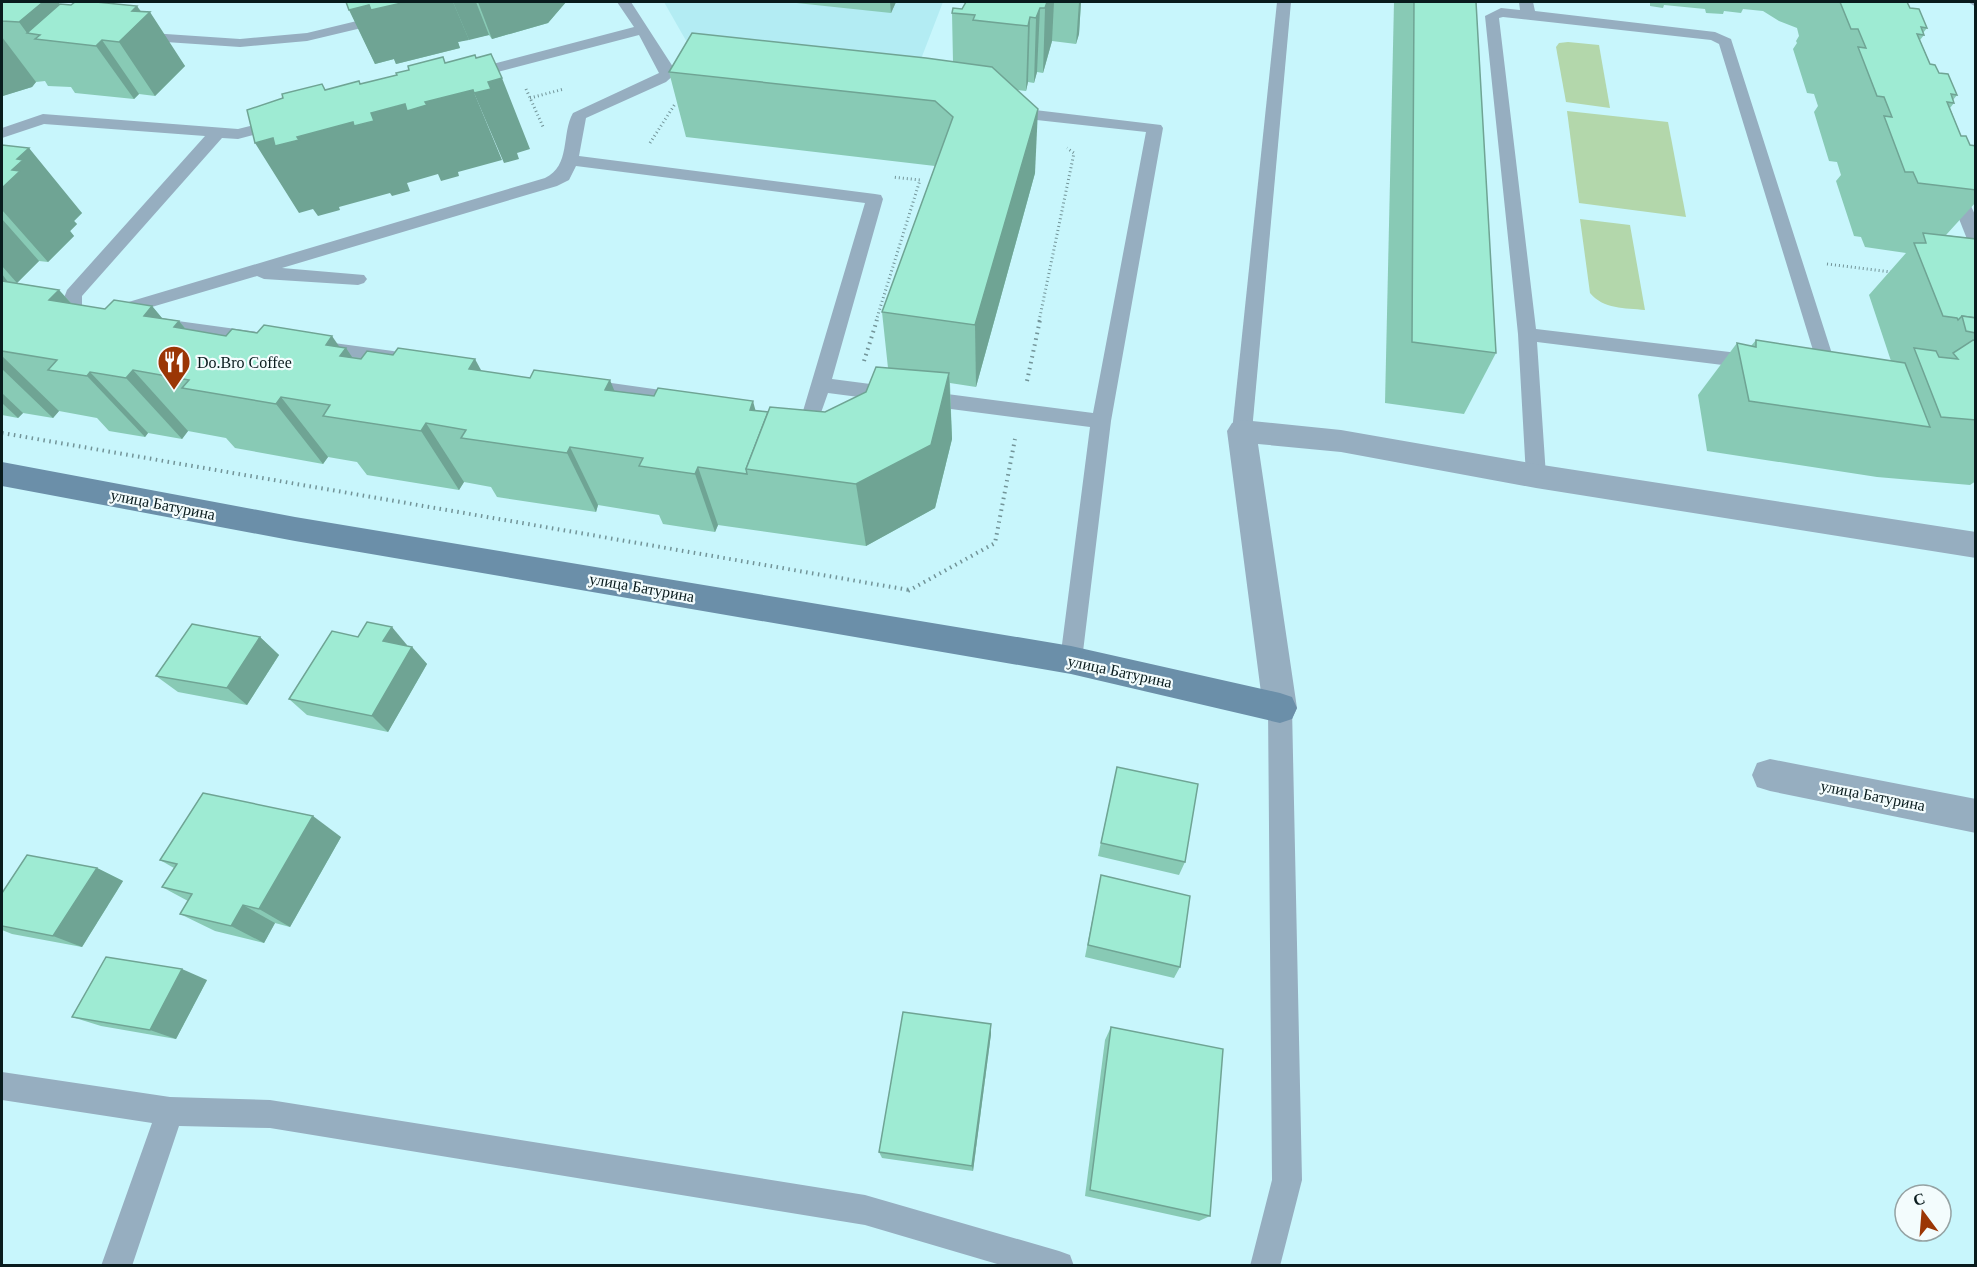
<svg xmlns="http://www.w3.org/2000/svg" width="1977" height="1267" viewBox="0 0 1977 1267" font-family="'Times New Roman',serif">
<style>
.built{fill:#b3ecf3}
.green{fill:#b3d7ab}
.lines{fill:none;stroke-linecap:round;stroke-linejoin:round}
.path-far1{stroke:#729498;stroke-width:3;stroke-dasharray:1 3;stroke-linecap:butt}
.path{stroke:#729498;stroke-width:4;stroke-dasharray:1.5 4.5;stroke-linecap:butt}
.lane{fill:#96aec0;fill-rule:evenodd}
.street{fill:#96aec0;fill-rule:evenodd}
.secondary{fill:#6b8fa9;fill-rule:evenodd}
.wall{fill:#88cab5}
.shaded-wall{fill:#6fa494}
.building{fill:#9eebd3;stroke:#6fa494;stroke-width:1.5}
.labels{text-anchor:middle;stroke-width:4.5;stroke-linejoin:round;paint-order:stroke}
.poi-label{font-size:16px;fill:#091b1d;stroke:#f3fcfd;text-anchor:start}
.street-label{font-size:16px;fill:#091b1d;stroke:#f3fcfd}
</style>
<rect width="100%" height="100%" fill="#c8f6fc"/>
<path class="built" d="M664 2H943L911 85 701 67Z"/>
<g class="green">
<path d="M1568 42 1599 45 1610 108 1566 102 1556 47 1559 43Z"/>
<path d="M1567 111 1668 122 1686 217 1579 203Z"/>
<path d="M1580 219 1630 225 1645 310C1625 308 1603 309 1590 293Z"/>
</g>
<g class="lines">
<g class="path-far1">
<path d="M526 89 544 129"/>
<path d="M530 98 564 89"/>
<path d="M650 143 675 104"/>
<path d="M1827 264 1891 272"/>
<path d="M876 321 920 180 892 177"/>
<path d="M1039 321 1074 153 1067 148"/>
</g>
<g class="path">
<path d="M864 361 877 320"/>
<path d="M1027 381 1040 320"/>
<path d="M2 433 909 590"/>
<path d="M908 591 995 543 1015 439"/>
</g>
<g class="lane">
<path d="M617 2H631L675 70V74L666 82 586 118 579 156 875 194 881 195 883 199 832 379 1093 413 1146 132 1009 117 1001 112 1009 107 1161 125 1163 128 1111 421 1082 660 1079 667 1071 670 1063 667 1060 660 1090 427 828 393 817 424C806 428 792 425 781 421L778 416 781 411 788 409 803 411 865 203 576 166 569 180 557 186 282 268 364 275 367 279 364 283 358 285 264 279 257 276 111 319 104 317 96 321 70 315 62 303 67 290 205 136 44 124 2 138V128L43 114 238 129 281 118 289 123 287 126 238 139 222 138 82 296V306L103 311 105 309 545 178C571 166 561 134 573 113L659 73 639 35 467 80 459 75 462 72 634 27Z"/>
<path d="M1277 2H1291L1252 431 1249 436 1242 438 1235 436 1232 431Z"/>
<path d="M1519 2H1533L1535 11 1715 32 1731 39 1834 360 1830 371 1809 375 1802 373 1799 368 1802 363 1816 360 1719 44 1711 40 1503 17 1499 18 1536 329 1755 355 1762 357 1764 362 1762 367 1755 369 1537 342 1546 476 1543 482 1536 484 1529 482 1526 476 1518 334 1485 16 1501 8 1520 10Z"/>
<path d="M1968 2H1976V7Z"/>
<path d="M386 14 393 18 391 21 307 41 240 47 136 40 129 36 136 32 240 39 307 33Z"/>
<path d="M1954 181 1960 182 1962 186 1976 217V245L1970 243 1967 239 1946 186 1948 182Z"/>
<path d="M156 318 257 332 264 334 266 339 264 344 257 346 149 329 147 324 149 319Z"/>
<path d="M319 341 393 351 400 353 402 358 400 363 393 365 312 353 310 348 312 343Z"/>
<path d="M583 379 675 392 682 394 685 399 682 404 675 406 576 391 573 386 576 381Z"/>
<path d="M1280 698 1288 701 1292 708 1302 1180 1280 1266H1250L1272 1180 1268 708 1272 701Z"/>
<path d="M2 1072 170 1097 270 1100 865 1195 1059 1251 1070 1255 1074 1266H1004L865 1225 270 1128 179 1126 132 1266H101L152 1123 2 1100Z"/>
</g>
<g class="street">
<path d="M1242 420 1341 430 1536 464 1976 532V558L1536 488 1341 452 1258 444 1297 708 1292 719 1280 723 1268 719 1263 708 1227 431 1232 423Z"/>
<path d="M1770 759 1976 799V833L1770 791 1757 787 1752 775 1757 763Z"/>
</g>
<path class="secondary" d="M2 462 295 517 1071 646 1280 693 1292 697 1297 708 1292 719 1280 723 1071 674 295 541 2 486Z"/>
</g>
<g class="wall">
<path d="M2 2H58L60 4 141 11 185 66 155 96 139 94 134 99 75 93 71 87 48 86 45 81 36 82 32 87 2 96Z"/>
<path d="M346 2H566L548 23 492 39 489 35 469 39 458 42 460 48 396 64 394 59 375 64Z"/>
<path d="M787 2H896L891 13Z"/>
<path d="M966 2H1081L1079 34 1076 44 1052 41 1043 73 1037 72 1034 83 1028 82 1026 91 1017 90 1035 173 976 387 950 383 952 439 935 508 866 546 718 525 715 532 663 524 659 515 598 505 596 512 497 497 491 487 464 482 459 490 367 475 357 462 328 457 323 464 235 448 226 438 188 431 182 439 148 433 145 437 109 431 97 418 59 411 53 418 23 413 18 418 2 415V145L82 213 74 221 77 224 70 231 74 236 48 262 39 261 17 283 59 290 72 304 105 309 152 306 162 318 179 321 186 329 226 336 346 348 352 357 481 371 615 391 756 410 768 412H825L866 392 888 368 882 312 935 166 686 137 669 72 953 62 952 13 962 9Z"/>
<path d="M1394 2H1476L1496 353 1464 414 1385 403Z"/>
<path d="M1633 2H1907L1910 8 1927 28 1923 33 1924 35 1920 40 1930 64 1957 95 1953 100 1954 103 1950 108 1961 136 1970 145 1976 146V202L1946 235 1976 239V481L1970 485 1877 477 1707 451 1698 395 1737 343 1751 346 1756 340 1891 361 1869 295 1906 253 1865 247 1861 237 1854 236 1836 181 1841 175 1837 162 1829 161 1814 112 1818 106 1814 94 1807 93 1793 49 1797 43 1796 41 1799 36 1797 28 1779 21 1763 11 1743 9 1741 13 1724 11 1723 14 1706 13 1705 9 1664 5 1663 8 1650 6V3Z"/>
<path d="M260 637 279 655 247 705 178 692 156 676Z"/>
<path d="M358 637 407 645V646L412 647 427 664 388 732 307 715 289 699Z"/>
<path d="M1117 767 1185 862 1179 875 1098 856Z"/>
<path d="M341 837 290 927 275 923 264 943 215 931 180 914 188 901 162 887 174 868 160 860Z"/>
<path d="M97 868 123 881 82 947 12 934 2 930V893Z"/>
<path d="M1101 875 1180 967 1174 978 1085 957Z"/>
<path d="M207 980 176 1039 101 1026 72 1017Z"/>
<path d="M1111 1027 1210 1216 1199 1221 1085 1196 1105 1040Z"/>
<path d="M991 1034 973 1171 882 1158 879 1152Z"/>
</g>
<g class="shaded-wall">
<path d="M40 2H58L89 45 40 35 27 33 19 22Z"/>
<path d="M406 2H453L469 40 458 42 460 48 396 64 394 59 375 64 349 10 369 5Z"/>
<path d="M453 2H476L489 35 469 40Z"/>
<path d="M478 2H566L548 23 492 39Z"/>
<path d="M890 2H896L891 13Z"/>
<path d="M1047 2H1054L1052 41 1043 73 1045 8Z"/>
<path d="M1079 2H1081L1079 34 1076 44Z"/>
<path d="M137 6 145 17 150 12 185 66 155 96 119 42 132 11Z"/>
<path d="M1040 8 1037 72 1034 83 1036 18Z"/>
<path d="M1030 17 1028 82 1026 91 1028 26Z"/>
<path d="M2 37 36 82 32 87 3 96 2 94Z"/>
<path d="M102 40 139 94 134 99 96 46Z"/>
<path d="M502 78 530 149 517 153 519 159 504 163 474 93 488 82Z"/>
<path d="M322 84 344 124 371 113 405 104 473 90 502 160 458 172 459 176 441 181 438 174 407 183 410 191 392 196 390 193 339 207 340 210 318 216 313 209 299 213 255 143 273 138 297 137 325 90Z"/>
<path d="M1038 109 1035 173 976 387 975 325Z"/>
<path d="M29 148 82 213 74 221 77 224 70 231 74 236 48 262 2 210V188L17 159Z"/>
<path d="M2 219 39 261 17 283 2 266Z"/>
<path d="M2 274 8 282 2 288Z"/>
<path d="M59 290 116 353 49 300Z"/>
<path d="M152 306 204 369 144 316Z"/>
<path d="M179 321 230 383 174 327Z"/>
<path d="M332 336 343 352 346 348 387 409 326 345Z"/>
<path d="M2 356 59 411 53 418 2 369Z"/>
<path d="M475 359 508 420 469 369Z"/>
<path d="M133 370 188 431 182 439 126 378Z"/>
<path d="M90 372 148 433 145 437 87 376Z"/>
<path d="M949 373 952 439 935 508 866 546 856 484Z"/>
<path d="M610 380 635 441 605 390Z"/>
<path d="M2 393 23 413 18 418 2 403Z"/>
<path d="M281 397 328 457 323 464 276 404Z"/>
<path d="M753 401 762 435 750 410Z"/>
<path d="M426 423 464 482 459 490 421 431Z"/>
<path d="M570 447 598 505 596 512 567 453Z"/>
<path d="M698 467 718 525 715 532 695 474Z"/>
<path d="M392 627 407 645 399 659 383 641Z"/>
<path d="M260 637 279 655 247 705 227 688Z"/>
<path d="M412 647 427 664 388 732 372 716Z"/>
<path d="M313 816 341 837 290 927 259 909Z"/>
<path d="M97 868 123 881 82 947 53 936Z"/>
<path d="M243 905 275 923 264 943 231 926Z"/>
<path d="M182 969 207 980 176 1039 150 1030Z"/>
<path d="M991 1024V1034L973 1171 972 1166Z"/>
</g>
<g class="building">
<path d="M2 2H43L19 22 2 21Z"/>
<path d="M75 2H96L137 6 132 11 150 12 119 42 102 40 96 46 35 39 40 35 27 33 60 4 71 5Z"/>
<path d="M346 2H406L371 10 369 5 349 10Z"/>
<path d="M966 2H1047L1045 8H1040L1036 18 1030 17 1028 26 973 20 975 15 952 13 953 8 962 9Z"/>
<path d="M1414 2H1476L1496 353 1412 342Z"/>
<path d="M1840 2H1907L1910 8 1919 9 1927 28 1921 27 1924 35 1917 34 1930 64 1935 65 1939 73 1948 74 1957 95 1951 94 1954 103 1947 102 1961 136H1966L1970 145 1976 146V190L1918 183 1913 172H1905L1884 116 1892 117 1884 97 1877 96 1858 47 1866 48 1858 29H1851Z"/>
<path d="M692 33 926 58 992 67 1038 109 975 325 882 312 953 117 935 101 669 72Z"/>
<path d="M491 54 502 78 488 82 491 89 474 93 473 90 425 102 427 105 407 111 405 104 371 113 374 121 354 126 353 122 297 137 299 140 275 146 273 138 255 143 247 110 283 98 282 94 322 84 325 90 359 81 360 84 397 75 396 73 409 70 408 66 443 57 445 63 475 55 476 58Z"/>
<path d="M2 145 29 148 17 159 23 160 12 170 20 171 2 188Z"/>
<path d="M1923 233 1976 239V318L1962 316 1958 320 1957 318 1943 316 1914 243H1926Z"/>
<path d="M2 281 59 290 49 300 105 309 114 300 152 306 144 316 179 321 174 327 226 336 232 329 257 333 264 325 332 336 326 345 346 348 340 356 361 359 367 351 393 355 398 348 475 359 469 369 530 378 534 370 610 380 605 390 654 396 658 388 753 401 750 410 768 412 746 469 747 474 698 467 695 474 639 466 643 458 570 447 567 453 461 438 466 430 426 423 421 431 323 416 330 405 281 397 276 404 182 388 189 380 133 370 126 378 90 372 87 376 48 370 57 360 2 351Z"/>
<path d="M1962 316 1976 318V333L1966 331Z"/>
<path d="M1756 340 1905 363 1930 427 1749 401 1737 343 1756 347Z"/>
<path d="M1973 340 1976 341V420L1941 417 1914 348 1936 351 1939 357 1958 359 1953 353Z"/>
<path d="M876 367 949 373 931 445 856 484 746 469 770 407 825 412 866 392Z"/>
<path d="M367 622 392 627 383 641 412 647 372 716 289 699 332 631 358 637Z"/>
<path d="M192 624 260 637 227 688 156 676Z"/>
<path d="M1117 767 1198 784 1185 862 1101 843Z"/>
<path d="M203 793 313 816 259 909 243 905 231 926 180 914 192 894 162 887 177 864 160 860Z"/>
<path d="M27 855 97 868 53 936 2 926V893Z"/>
<path d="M1101 875 1190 896 1180 967 1088 945Z"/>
<path d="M106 957 182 969 150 1030 72 1017Z"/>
<path d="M903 1012 991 1024 972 1166 879 1152Z"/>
<path d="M1111 1027 1223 1049 1210 1216 1090 1190Z"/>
</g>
<defs>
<g id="restaurant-pin" transform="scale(1.725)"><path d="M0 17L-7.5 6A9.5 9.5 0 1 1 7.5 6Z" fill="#9b3605" stroke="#f3fcfd"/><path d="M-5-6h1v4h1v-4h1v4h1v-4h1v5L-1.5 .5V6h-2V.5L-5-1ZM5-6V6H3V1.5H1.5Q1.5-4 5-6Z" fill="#fff"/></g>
</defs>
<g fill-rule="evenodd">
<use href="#restaurant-pin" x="174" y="362"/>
</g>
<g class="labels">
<g class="poi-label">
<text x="197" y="368">Do.Bro Coffee</text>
</g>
<g class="street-label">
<text transform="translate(163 504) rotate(11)" y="6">улица Батурина</text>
<text transform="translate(642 587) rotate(10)" y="6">улица Батурина</text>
<text transform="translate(1120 671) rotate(12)" y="6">улица Батурина</text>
<text transform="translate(1873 795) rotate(11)" y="6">улица Батурина</text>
</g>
</g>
<rect width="1977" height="1267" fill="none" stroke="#091b1d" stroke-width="6"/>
<g transform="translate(1923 1213) rotate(344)"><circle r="28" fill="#f3fcfd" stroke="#95a2a3" stroke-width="1.5"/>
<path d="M0-4.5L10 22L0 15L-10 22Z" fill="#9b3605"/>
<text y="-9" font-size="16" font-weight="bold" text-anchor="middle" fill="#091b1d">С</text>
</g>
</svg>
